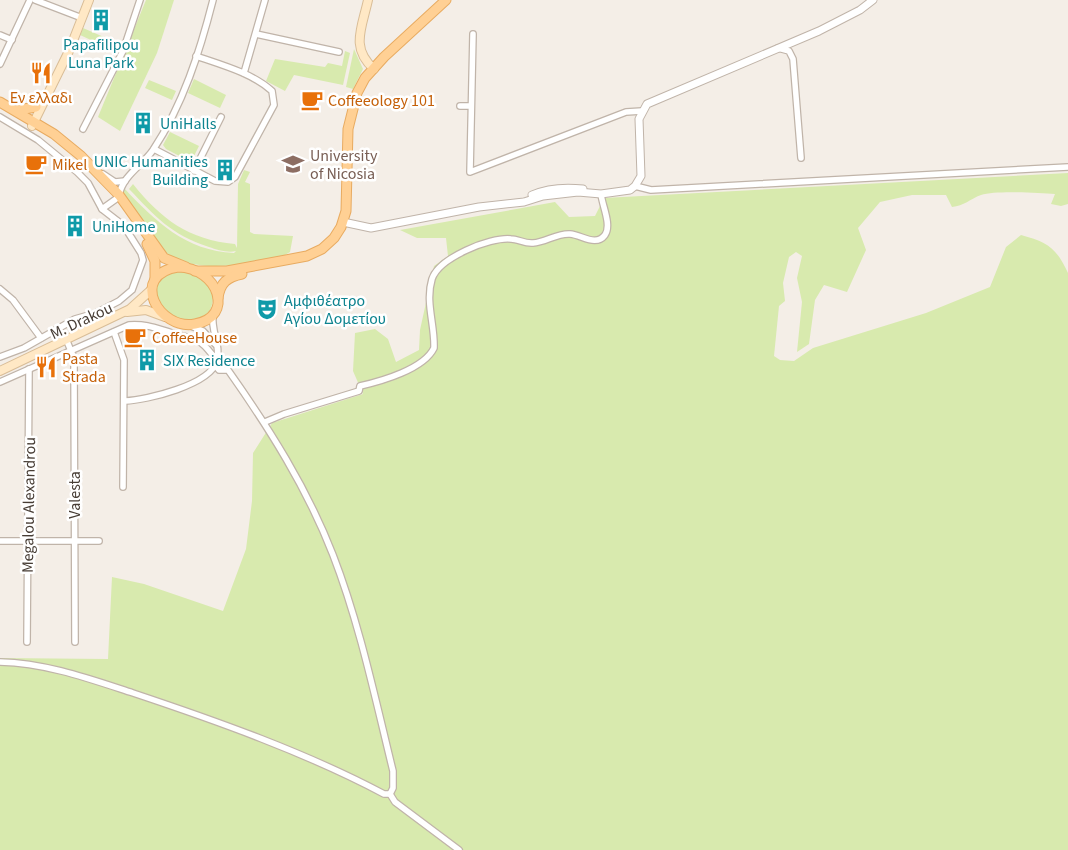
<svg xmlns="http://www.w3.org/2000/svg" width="1068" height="850" viewBox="0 0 1068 850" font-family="'Source Sans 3',sans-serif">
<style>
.green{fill:#d8eaae}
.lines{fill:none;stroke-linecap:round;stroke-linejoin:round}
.minor-casing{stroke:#c0b4a9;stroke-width:8}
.tertiary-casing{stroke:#c0b4a9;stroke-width:9}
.secondary-casing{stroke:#d9bd97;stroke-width:10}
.primary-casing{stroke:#e8ab61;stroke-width:11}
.minor{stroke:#fff;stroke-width:5.5}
.tertiary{stroke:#fff;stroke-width:7}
.secondary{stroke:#ffe8c5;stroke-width:8}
.primary{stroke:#ffd094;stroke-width:9}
.labels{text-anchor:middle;stroke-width:5;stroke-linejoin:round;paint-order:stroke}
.culture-label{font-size:16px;fill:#0d838f;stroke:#fff;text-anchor:start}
.food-label{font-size:16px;fill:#c56008;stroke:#fff;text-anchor:start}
.education-label{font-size:16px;fill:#785e54;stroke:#fff;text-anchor:start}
.street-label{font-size:16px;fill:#473d35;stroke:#fff}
</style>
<rect width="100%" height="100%" fill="#f4eee7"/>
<g class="green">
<path d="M146 0H174L157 53 120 131 98 117Z"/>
<path d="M83 28 120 44 117 52 80 35Z"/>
<path d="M354 49 363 69 353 89 346 87Z"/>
<path d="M345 51 350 53 343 85 294 75 285 91 266 81 275 59 325 67 328 63 342 66Z"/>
<path d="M194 79 226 95 220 108 188 93Z"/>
<path d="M149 80 176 91 172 100 145 88Z"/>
<path d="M170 132 199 146 193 158 189 161 166 149 163 145Z"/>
<path d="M244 170 250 172 245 182 250 184V232L254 234 293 236 290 252 285 255C250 264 196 276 165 252L124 195V188C155 221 186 251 234 253L236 251C228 253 217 250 209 247 170 234 156 217 129 189L133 184C161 219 189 240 235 244L237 248 238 184Z"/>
<path d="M1068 173V204L1061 206 1051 204 1055 194C1038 193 996 190 981 195 970 199 964 206 952 207L946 195H912L880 202 858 228 866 250 847 292 824 285 815 300 809 344 797 352 802 302 797 278 802 256 796 252 789 257 783 283 785 301 779 306 774 356 780 360 794 361 813 348 926 313 990 287 1006 247 1021 235C1047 242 1056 247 1068 273V850H0V658L108 659 112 577 144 584 223 611 246 549 252 501 253 453 272 423 363 394 353 371 355 333 375 329 388 339 396 362 419 350 420 330 434 266 448 256 446 238H417L400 230 555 202 569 217 595 216 604 198Z"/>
<path d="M181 270C187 272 194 273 200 276 215 284 218 308 203 317 175 333 135 290 166 274 170 272 177 271 181 270Z"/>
</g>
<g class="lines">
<g class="minor-casing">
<g id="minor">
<path d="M35 0 82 18"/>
<path d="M256 34 339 52"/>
<path d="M473 34 470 172 626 112 642 111"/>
<path d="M0 35 12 40"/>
<path d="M778 48 789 51 793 59 801 158"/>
<path d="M0 64 30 0"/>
<path d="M244 73 265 0"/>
<path d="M460 106H470"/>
<path d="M0 117 38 140 77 172 88 183 102 209 124 226 141 253 143 260 132 290 119 301 96 313 75 319 24 348 0 357"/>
<path d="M83 129 123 51 140 0"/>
<path d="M154 149 215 181 228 182 235 177 274 105 272 91C252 73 222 65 196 56"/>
<path d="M194 171 221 117"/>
<path d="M103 174 115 182 125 181"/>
<path d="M635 186 651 190 1068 167"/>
<path d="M119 195C123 175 143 165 153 150 183 105 200 51 213 0"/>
<path d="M102 209 116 199"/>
<path d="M0 289 13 300 41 338"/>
<path d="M191 326 203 331 215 344"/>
<path d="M114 332 124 360 123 487"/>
<path d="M66 339 74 358 75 642"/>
<path d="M215 365 219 370H228C269 428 307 488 333 555 360 625 375 698 393 771V788L390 794"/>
<path d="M0 382 129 325C148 324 155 328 172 333 198 341 199 336 217 361"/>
<path d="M125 401C147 400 210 385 217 361 221 346 211 331 213 316"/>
<path d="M265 422 284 414 359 391 360 386C382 381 424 369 434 348 435 325 425 302 432 279 439 258 489 237 511 239 518 239 525 244 533 243 546 242 557 233 570 234 582 235 596 247 605 235 612 225 602 205 601 194"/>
<path d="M0 541H99"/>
<path d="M27 642 29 369"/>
<path d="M0 662C46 663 90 679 133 693 217 721 307 753 384 794H390L395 802 459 850"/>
</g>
</g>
<g class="tertiary-casing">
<g id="tertiary">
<path d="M532 195C548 188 565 187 583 189"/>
<path d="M343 222 371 228 479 207 524 202 543 196 578 192 601 194 630 190 635 186 641 176 639 119 647 104 819 31 860 10 873 0"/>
</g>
</g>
<g class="secondary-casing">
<g id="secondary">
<path d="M368 0C362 28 350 48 374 69"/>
<path d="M32 126 69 51 89 0"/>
<path d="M127 312 146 310 165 317"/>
<path d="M0 371 130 309 151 290"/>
</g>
</g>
<g class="primary-casing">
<g id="primary">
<path d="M0 102 54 134 81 156 119 195 164 258 186 267"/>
<path d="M18 110 36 107"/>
<path d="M147 244 155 261V279"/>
<path d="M178 267C219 268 235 317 195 324 159 331 128 275 178 267Z"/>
<path d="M195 271H227L307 256 322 249 334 238 341 227 346 211 348 129 357 93 365 78 384 57 446 0"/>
<path d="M218 298C220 283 227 277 242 274"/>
</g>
</g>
<use href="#minor" class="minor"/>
<use href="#tertiary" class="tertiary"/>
<use href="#secondary" class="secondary"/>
<use href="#primary" class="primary"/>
</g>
<defs>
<g id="building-bare" transform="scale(1.725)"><path d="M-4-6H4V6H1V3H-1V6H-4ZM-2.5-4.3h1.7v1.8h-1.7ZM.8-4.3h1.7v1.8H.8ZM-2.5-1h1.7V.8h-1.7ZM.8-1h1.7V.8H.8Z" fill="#0f9aa8" stroke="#fff" stroke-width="2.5" paint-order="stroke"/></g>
<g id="restaurant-bare" transform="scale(1.725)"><path d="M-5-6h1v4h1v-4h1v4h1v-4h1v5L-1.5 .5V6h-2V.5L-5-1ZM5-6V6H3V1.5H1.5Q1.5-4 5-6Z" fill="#e8710a" stroke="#fff" stroke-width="2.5" paint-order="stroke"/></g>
<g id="cafe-bare" transform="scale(1.725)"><path d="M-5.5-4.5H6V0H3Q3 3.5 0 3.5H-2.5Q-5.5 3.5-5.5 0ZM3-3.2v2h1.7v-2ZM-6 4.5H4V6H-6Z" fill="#e8710a" stroke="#fff" stroke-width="2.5" paint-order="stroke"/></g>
<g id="university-bare" transform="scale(1.725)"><path d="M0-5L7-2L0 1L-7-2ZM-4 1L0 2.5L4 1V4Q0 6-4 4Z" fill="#8d6e63" stroke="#fff" stroke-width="2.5" paint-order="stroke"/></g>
<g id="theatre-bare" transform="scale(1.725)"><path d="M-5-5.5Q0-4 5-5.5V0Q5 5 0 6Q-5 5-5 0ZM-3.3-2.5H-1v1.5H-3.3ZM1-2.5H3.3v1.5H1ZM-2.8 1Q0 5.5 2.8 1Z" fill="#0f9aa8" stroke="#fff" stroke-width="2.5" paint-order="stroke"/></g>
</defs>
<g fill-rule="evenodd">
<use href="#building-bare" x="101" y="20"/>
<use href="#restaurant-bare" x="41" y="73"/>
<use href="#cafe-bare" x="312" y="100"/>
<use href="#building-bare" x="143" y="123"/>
<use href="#cafe-bare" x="36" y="164"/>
<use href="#university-bare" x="293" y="164"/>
<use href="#building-bare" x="225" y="170"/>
<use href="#building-bare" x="75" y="226"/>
<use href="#theatre-bare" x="267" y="309"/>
<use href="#cafe-bare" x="135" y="337"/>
<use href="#building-bare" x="147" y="360"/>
<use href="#restaurant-bare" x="46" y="367"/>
</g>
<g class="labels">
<g class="culture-label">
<text x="101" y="50" text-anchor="middle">Papafilipou<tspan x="101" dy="18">Luna Park</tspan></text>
<text x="160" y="129">UniHalls</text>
<text x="208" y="167" text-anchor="end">UNIC Humanities<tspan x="208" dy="18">Building</tspan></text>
<text x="92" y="232">UniHome</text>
<text x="284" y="306">Αμφιθέατρο<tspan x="284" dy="18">Αγίου Δομετίου</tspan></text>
<text x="163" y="366">SIX Residence</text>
</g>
<g class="food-label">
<text x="41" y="103" text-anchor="middle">Εν ελλαδι</text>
<text x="328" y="106">Coffeeology 101</text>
<text x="52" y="170">Mikel</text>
<text x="152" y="343">CoffeeHouse</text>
<text x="62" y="364">Pasta<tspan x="62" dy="18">Strada</tspan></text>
</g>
<g class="education-label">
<text x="310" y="161">University<tspan x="310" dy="18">of Nicosia</tspan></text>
</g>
<g class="street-label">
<text transform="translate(81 320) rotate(-25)" y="6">M. Drakou</text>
<text transform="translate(74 495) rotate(-90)" y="6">Valesta</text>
<text transform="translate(28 505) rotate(-89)" y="6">Megalou Alexandrou</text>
</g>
</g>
</svg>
